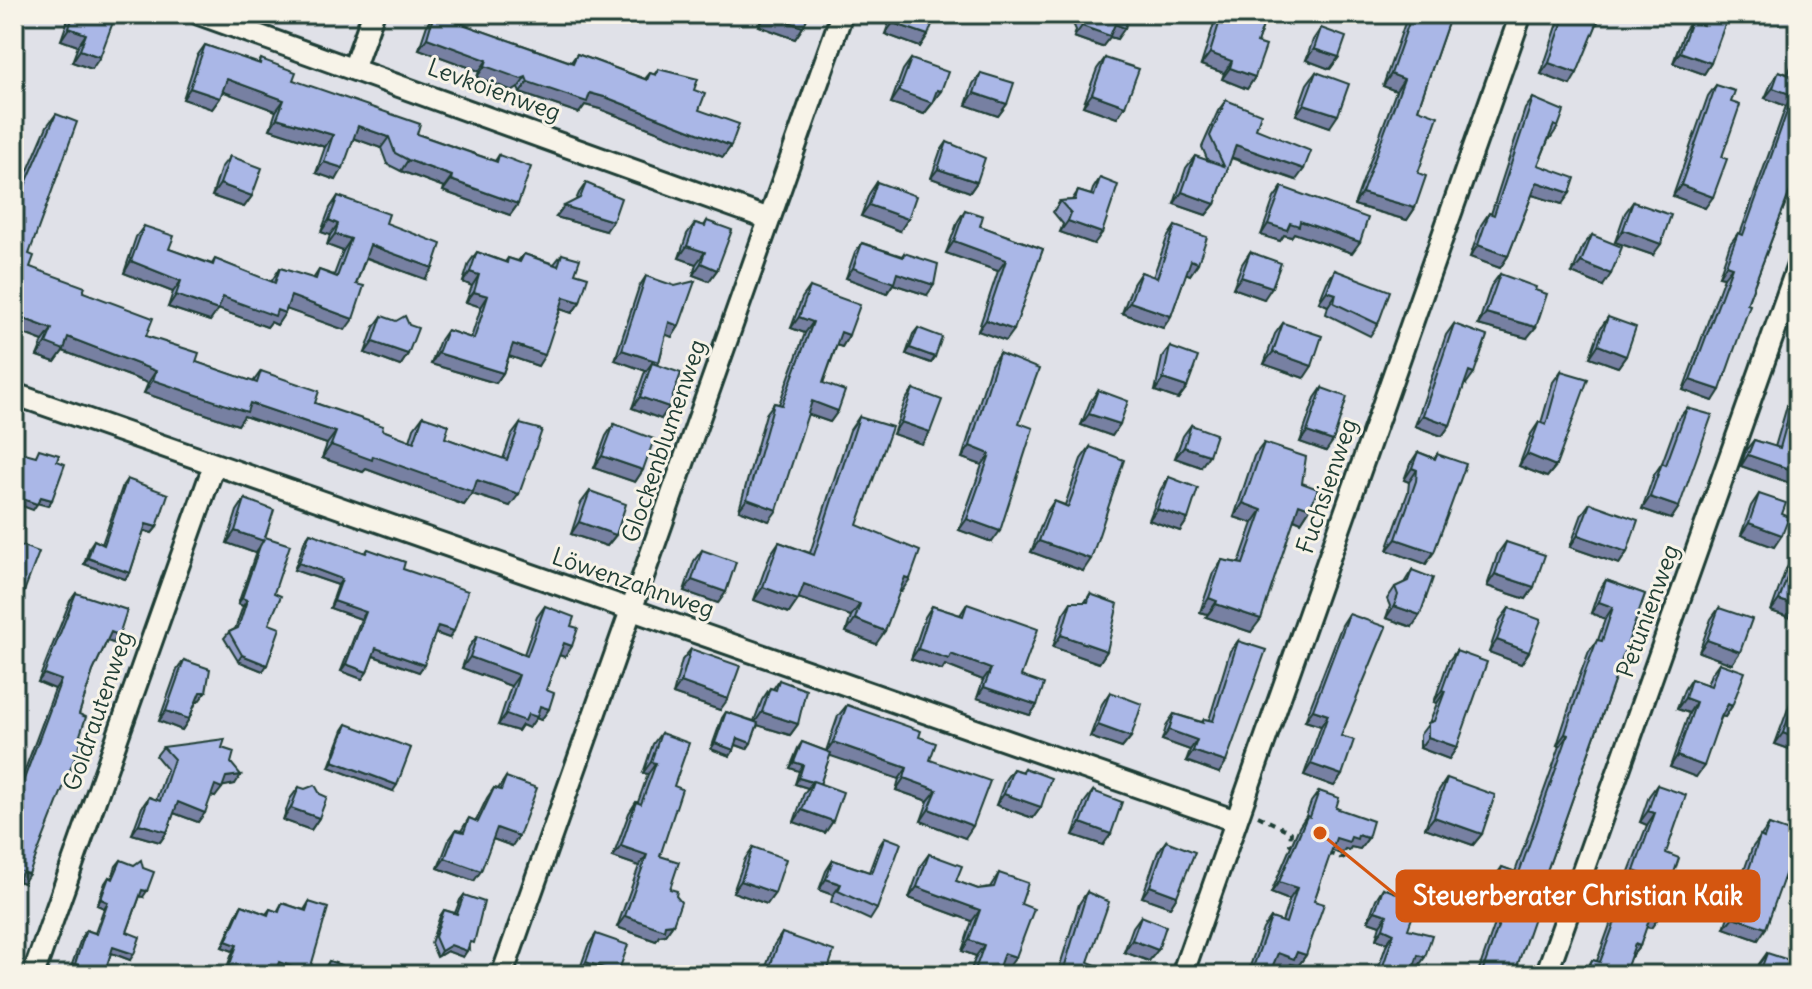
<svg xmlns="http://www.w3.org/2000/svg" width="1812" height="989" viewBox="0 0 1812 989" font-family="Delius,sans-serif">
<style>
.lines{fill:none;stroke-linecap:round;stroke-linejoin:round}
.street-casing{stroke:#1f3d34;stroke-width:26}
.path{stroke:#1f3d34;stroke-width:4;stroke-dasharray:6 6;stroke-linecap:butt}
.street{stroke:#f7f3e8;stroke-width:20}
.wall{fill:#929dc7;stroke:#1f3d34;stroke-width:2}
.shaded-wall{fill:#7780a2;stroke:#1f3d34;stroke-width:2}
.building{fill:#aab7e7;stroke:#1f3d34;stroke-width:2}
.labels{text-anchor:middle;stroke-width:6;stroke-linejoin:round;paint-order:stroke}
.street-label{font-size:24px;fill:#1f3d34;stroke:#f7f3e8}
.leader{fill:none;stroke:#d45610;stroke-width:3}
.callout-dot{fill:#d45610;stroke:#f7f3e8;stroke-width:3}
.callout{fill:#d45610;stroke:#d45610;stroke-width:3}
.callout-label{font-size:26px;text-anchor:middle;font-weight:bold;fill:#fff}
</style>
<rect width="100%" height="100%" fill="#e0e1e8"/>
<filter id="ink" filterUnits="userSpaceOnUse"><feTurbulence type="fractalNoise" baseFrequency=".0125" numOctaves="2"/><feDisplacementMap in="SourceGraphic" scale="16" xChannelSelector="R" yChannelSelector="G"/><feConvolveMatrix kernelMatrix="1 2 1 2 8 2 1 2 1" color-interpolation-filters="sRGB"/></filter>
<g filter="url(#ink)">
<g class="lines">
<g class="street-casing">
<g id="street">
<path d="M199 14 769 219"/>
<path d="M354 67 373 14"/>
<path d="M14 394 1236 821"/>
<path d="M33 975 214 465"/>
<path d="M502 975 842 14"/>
<path d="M1182 975 1521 14"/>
<path d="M1546 975 1798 265"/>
</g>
</g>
<g class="path">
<path d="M1258 816 1291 832 1290 844 1295 846"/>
<path d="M1328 853 1342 858 1349 855"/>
</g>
<use href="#street" class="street"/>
</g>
<g class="wall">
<path d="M70 14H116L92 69 72 62 78 46 61 40Z"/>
<path d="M434 14 571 62 577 54 645 79 650 73 654 75 658 69 694 90 699 110 731 146 723 157 600 109 585 105 579 113 520 93 518 88 513 91 477 77 479 71 419 49 427 25Z"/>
<path d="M763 14H809L803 27 795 39 759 26Z"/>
<path d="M892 14H936L920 47 885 34Z"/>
<path d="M1072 14H1130L1117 39 1110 37 1102 47 1074 37 1076 30 1070 17Z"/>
<path d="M1217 14H1267L1257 43 1255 77 1247 89 1222 79 1224 73 1201 65Z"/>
<path d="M1395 14H1451L1418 109V173L1415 208 1407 220 1354 205 1396 91 1383 86 1406 20 1394 16Z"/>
<path d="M1561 14H1601L1570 85 1541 74Z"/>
<path d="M1706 14H1713L1711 63 1704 74 1673 63 1684 32 1691 21 1700 24Z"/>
<path d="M1798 17V37L1791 34Z"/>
<path d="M1321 28 1339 57 1330 69 1306 60 1313 40Z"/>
<path d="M205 45 258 64 261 59 293 80 417 134 495 161 499 155 518 204 510 215 443 191 444 187 401 171 387 164 381 148 354 138 336 180 316 173 325 147 270 129 276 111 222 91 220 98 212 109 183 99 197 56Z"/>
<path d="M1798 48V170L1747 304 1713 401 1683 390 1724 277 1719 276 1730 244 1738 233 1740 234 1786 106 1765 98 1772 82 1779 71 1788 74Z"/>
<path d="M1105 58 1125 106 1117 118 1083 106 1097 69Z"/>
<path d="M911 59 933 103 924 114 891 103 903 70Z"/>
<path d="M1316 72 1330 127 1296 115 1307 84Z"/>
<path d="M981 73 1007 104 998 116 966 105 973 84Z"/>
<path d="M1716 85 1731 102 1722 157 1705 208 1673 196 1708 96Z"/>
<path d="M1533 98 1558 127 1550 139 1549 138 1538 165 1562 204 1532 195 1508 256 1500 268 1470 257 1481 225 1489 213 1491 214 1525 109Z"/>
<path d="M1226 100 1256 129 1296 180 1231 158 1215 204 1206 215 1174 204 1186 168 1195 156 1208 161 1202 147 1218 111Z"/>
<path d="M56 114 29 254 30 267 83 292 146 336 196 362 253 382 261 371 315 403 410 441 414 428 423 416 445 438 503 459 511 436 520 424 510 506 472 494 464 505 366 469 363 472 322 458 327 444 244 416 238 425 144 393 148 383 63 351 55 362 37 356 43 341 14 330V203L47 126Z"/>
<path d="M947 142 977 182 970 192 931 178 940 152Z"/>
<path d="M230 156 252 196 244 207 212 196 221 168Z"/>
<path d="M1100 178 1094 244 1060 232 1063 224 1053 212 1060 201 1072 200 1078 191 1091 195 1093 189Z"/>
<path d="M877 182 900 231 861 216 869 194Z"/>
<path d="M586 183 606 231 556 217 576 200 579 193Z"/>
<path d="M1282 187 1352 253 1294 233 1291 237 1284 235 1280 241 1261 235 1274 198Z"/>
<path d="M338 196 386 223 425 279 366 258 356 284 345 330 287 309 277 325 271 322 267 327 218 309 210 321 168 307 173 292 124 273 136 237 144 226 169 249 212 264 215 259 271 282 280 268 313 279 319 270 334 275 343 251 327 245 330 235 321 232 330 208Z"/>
<path d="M1633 202 1653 255 1615 242 1625 213Z"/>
<path d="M965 210 980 226 1043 249 1006 341 978 331 998 271 946 253 958 221Z"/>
<path d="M707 221 717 270 709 281 693 275 696 264 679 258 687 234 695 223 704 226Z"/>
<path d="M1175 226 1198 263 1190 275 1186 273 1171 316 1163 328 1122 313 1133 284 1141 272 1153 277 1167 238Z"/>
<path d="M1592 235 1603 286 1572 273 1583 246Z"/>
<path d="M862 243 902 256 904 253 927 295 893 284 887 293 846 278 855 252Z"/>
<path d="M477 252 505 262 508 258 518 261 524 254 554 264 562 254 575 273 580 302 572 313 561 309 538 366 509 356 503 373 496 383 431 364 440 340 447 330 471 338 481 307 466 302 472 286 463 282 469 263Z"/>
<path d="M1250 252 1264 299 1233 288 1242 264Z"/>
<path d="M1335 270 1378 324 1370 336 1326 314 1328 306 1319 302 1327 282Z"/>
<path d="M1500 274 1527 338 1478 325 1491 286Z"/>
<path d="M646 276 679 326 672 337 666 334 659 362 657 365 661 419 632 408 644 374 646 371 615 360 639 287Z"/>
<path d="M810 287 849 335 842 347 837 345 823 383 838 411 830 422 807 414 769 521 739 510 766 414 774 403 779 404 805 333 791 328 802 298Z"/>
<path d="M382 316 408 354 400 366 365 353 374 327Z"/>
<path d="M1608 317 1626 356 1618 367 1590 357 1600 329Z"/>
<path d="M1283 323 1304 378 1264 364 1275 334Z"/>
<path d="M1454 324 1466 384 1465 383 1450 425 1442 436 1415 426 1446 335Z"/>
<path d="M918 328 935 357 931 363 906 354 913 334Z"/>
<path d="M1170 347 1187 387 1178 399 1155 391 1162 358Z"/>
<path d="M999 353 992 542 959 530 982 465 962 458 991 365Z"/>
<path d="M1561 371 1556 466 1547 477 1519 466 1531 434 1539 422 1541 423 1553 382Z"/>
<path d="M1798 378V477L1793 484 1741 466 1746 450 1754 440 1775 447 1792 389Z"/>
<path d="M1322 388 1326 451 1300 442 1315 398Z"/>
<path d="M913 389 922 444 893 434 905 401Z"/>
<path d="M1098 390 1120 424 1112 436 1081 425 1090 402Z"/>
<path d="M1687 408 1679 507 1671 519 1642 509 1654 475 1662 463 1678 419Z"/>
<path d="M859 417 857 525 901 592H899L876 644 846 632 851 616 799 598 789 613 754 600 770 555 779 542 810 553 850 430Z"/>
<path d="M614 424 643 470 635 482 594 468 606 436Z"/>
<path d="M1191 425 1201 467 1175 458 1183 436Z"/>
<path d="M1264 443 1302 483 1310 508 1301 522 1294 519 1251 632 1206 617 1208 614 1200 612 1213 573 1222 560 1239 563 1253 523 1234 517 1254 456Z"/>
<path d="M1090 447 1083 571 1031 552 1046 513 1054 501 1065 505 1081 459Z"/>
<path d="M1418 452 1434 458 1437 454 1426 564 1387 550 1408 492 1409 482 1404 480 1410 464Z"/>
<path d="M1169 477 1188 519 1180 531 1149 520 1161 489Z"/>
<path d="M127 479 157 527 152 533 144 530 130 573 125 579 84 564 90 546 94 540 102 544 123 485Z"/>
<path d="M590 491 616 535 607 546 571 534 581 503Z"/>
<path d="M1759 494 1782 514 1774 547 1741 535 1751 506Z"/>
<path d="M245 499 265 537 274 593 269 624 263 671 238 661 224 638 229 632 235 629 243 606 238 604 256 552 255 553 227 543 237 511Z"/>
<path d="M1590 503 1627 552 1619 564 1570 547 1582 514Z"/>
<path d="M310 533 365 553 368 549 403 569 449 638 435 633 419 672 373 656 367 672 362 679 341 671 361 619 330 608 338 585 294 570 305 540Z"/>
<path d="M1506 542 1534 587 1526 599 1487 586 1498 553Z"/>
<path d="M702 550 726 592 718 603 684 591 694 561Z"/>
<path d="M1794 558 1798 620 1771 611 1786 569Z"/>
<path d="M1412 570V627L1386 618 1390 606 1387 599 1395 587 1404 583Z"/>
<path d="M1606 580 1645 594 1543 882 1514 975H1477L1497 918 1483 911 1494 878 1502 867 1515 872 1560 746 1557 745 1577 683 1589 651 1598 640 1605 619 1591 613 1598 592Z"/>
<path d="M76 593 113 643 107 641 93 671 23 883 18 881 14 893V799L55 689 38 682 70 601Z"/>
<path d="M1090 594 1107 651 1099 663 1053 647 1063 614 1071 602H1085Z"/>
<path d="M967 604 1021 676 1037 705 1030 715 977 698 983 680 945 665 942 670 911 659 925 617 932 606 960 615Z"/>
<path d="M545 606 571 626 572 646 565 657 559 655 546 690 549 709 541 720 536 718 529 728 522 725 518 731 498 725 511 686 462 668 469 647 477 636 524 654 537 617Z"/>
<path d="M1509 608 1529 652 1521 664 1489 652 1500 620Z"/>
<path d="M1719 608 1732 664 1699 652 1711 619Z"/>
<path d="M1349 614 1341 736 1342 775 1334 786 1304 775 1321 726 1305 721 1342 625Z"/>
<path d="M1238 641 1219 773 1186 761 1190 750 1162 740 1167 724 1174 714 1202 722 1204 719 1209 720 1230 651Z"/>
<path d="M691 649 720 710 673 694 682 660Z"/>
<path d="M1456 651 1457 747 1449 759 1420 748V735L1429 723 1437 703 1434 702 1448 662Z"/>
<path d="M184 660 206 692 198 702H196L189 719 182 730 159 721 177 670Z"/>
<path d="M1719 663 1732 706 1725 717 1722 716 1696 777 1670 767 1689 713 1677 709 1684 690 1691 679 1707 685 1711 674Z"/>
<path d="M1798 663V760L1792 757 1795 751 1775 744 1796 687 1791 685Z"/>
<path d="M779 680 798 724 790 735 758 725 747 749 736 745 730 756 711 749 722 718 726 712 754 721 762 700 770 688 773 689Z"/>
<path d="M1110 692 1131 737 1122 748 1090 737 1102 704Z"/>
<path d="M847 705 919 737 965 838 921 821 928 801 896 790 899 779 830 755 820 784 833 821 825 833 794 822 804 793 808 788 795 784 799 771 790 768 798 748 802 742 826 751 838 716Z"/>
<path d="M347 724 393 791 329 767 343 730Z"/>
<path d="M661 733 674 786 660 856 670 889 676 896 673 924 665 935 659 936 656 941 617 927 639 866 613 857 629 813 636 802H638L648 774 643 773 653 744Z"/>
<path d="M163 747 222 748 231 763 235 784 222 786 215 797 211 796 198 822 174 813 167 832 160 842 132 834 142 807 149 797 156 800 167 769 156 756Z"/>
<path d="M1024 768 1041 807 1033 818 996 805 1005 780 1013 769 1021 772Z"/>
<path d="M506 777 512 846 493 839 474 881 438 868 449 840 456 830 461 831 469 818 476 821 487 798 494 788 498 789Z"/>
<path d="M1447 778 1482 834 1473 845 1425 828 1439 790Z"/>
<path d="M1657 785 1666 853 1659 917 1651 928 1646 927 1640 946 1631 957H1630L1624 975H1583L1592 960 1597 961 1612 919 1620 908 1625 910 1634 885 1625 882 1647 825 1640 822 1649 796Z"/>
<path d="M299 787 319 818 311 830 283 820 290 799Z"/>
<path d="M1093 791 1103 845 1073 835 1084 803Z"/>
<path d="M1319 791 1368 838 1360 849 1351 847 1349 850 1345 849 1341 854 1331 850 1314 901 1306 955 1298 966 1291 964 1286 970 1273 966 1269 975H1238L1242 970 1248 972 1263 929 1271 918 1282 922 1289 900 1271 893 1299 827 1306 816 1311 802Z"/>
<path d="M1769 825 1798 839V885L1783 879 1758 940 1724 928 1752 848Z"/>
<path d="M885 837 877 909 870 920 831 902 833 895 819 890 826 871 833 860 869 872 878 848Z"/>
<path d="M1166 841 1177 896 1170 907 1142 897 1158 852Z"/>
<path d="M753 847 775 893 767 904 733 892 745 859Z"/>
<path d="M929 854 956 881 978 889 990 887 999 873 1021 904 1008 968 1000 966 996 975H969L976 956 962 951 972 921 909 898 921 865Z"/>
<path d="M121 860 143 897 140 896 127 932 130 960 111 953 103 975H86L70 970 82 936 86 930 95 933 104 908 97 905 105 883 109 877 112 878 116 866Z"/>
<path d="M1383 888 1408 929 1418 967 1415 966 1411 975H1376L1387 943 1376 939 1380 925 1368 921 1376 899Z"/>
<path d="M1087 892 1088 962 1108 975H1057L1079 904Z"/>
<path d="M464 895 469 949 468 948 463 957 447 951 437 957 431 943 440 916 444 910 455 913 460 900Z"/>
<path d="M309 902V973L307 975H295L276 968 274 975H224L233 951 222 947 238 911 242 905 266 914 270 909 277 912 282 903 304 910Z"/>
<path d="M1141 916 1149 961 1124 952 1133 927Z"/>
<path d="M782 933 826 975H763L774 945Z"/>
<path d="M596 934 618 973 617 975 578 974 588 946Z"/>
<path d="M1767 953 1798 975H1755L1759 964Z"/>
<path d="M329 961 369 975H320Z"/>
</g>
<g class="shaded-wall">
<path d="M1396 14H1411L1406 20 1394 16Z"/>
<path d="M767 15 803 27 795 39 759 26Z"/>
<path d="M893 23 928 35 920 47 885 34Z"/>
<path d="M1115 24 1125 28 1117 39 1110 37 1102 47 1074 37 1082 26Z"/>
<path d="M1798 25V37L1791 34Z"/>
<path d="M69 28 86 34 78 46 61 40Z"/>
<path d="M427 38 487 60 479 71 419 49Z"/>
<path d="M1314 49 1339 57 1330 69 1306 60Z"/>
<path d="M80 50 100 57 92 69 72 62Z"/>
<path d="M1680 52 1711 63 1704 74 1673 63Z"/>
<path d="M1210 53 1232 61 1224 73 1201 65Z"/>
<path d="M1549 63 1577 73 1570 85 1541 74Z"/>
<path d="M485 66 526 77 518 88 513 91 477 77Z"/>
<path d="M1230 68 1255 77 1247 89 1222 79Z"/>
<path d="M1391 74 1404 79 1396 91 1383 86Z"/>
<path d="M227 79 284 100 276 111 219 90Z"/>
<path d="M528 82 590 93 608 98 731 146 723 157 600 109 585 105 579 113 520 93Z"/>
<path d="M190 88 220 98 212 109 183 99Z"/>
<path d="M1773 88 1793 95 1786 106 1765 98Z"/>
<path d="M937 90 941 91 924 114 891 103 899 91Z"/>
<path d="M974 93 1007 104 998 116 966 105Z"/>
<path d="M1092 94 1125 106 1117 118 1083 106Z"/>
<path d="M1304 104 1338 115 1330 127 1296 115Z"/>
<path d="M277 118 333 135 325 147 270 129Z"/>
<path d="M358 126 389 137 381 148 350 137Z"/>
<path d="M1236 145 1304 169 1296 180 1228 156Z"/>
<path d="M408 160 452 176 444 187 401 171Z"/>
<path d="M324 162 343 168 336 180 316 173Z"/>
<path d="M938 169 977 182 970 192 931 178Z"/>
<path d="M451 180 518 204 510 215 443 191Z"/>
<path d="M1537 182 1570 193 1562 204 1529 194Z"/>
<path d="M220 184 252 196 244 207 212 196Z"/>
<path d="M1681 185 1713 197 1705 208 1673 196Z"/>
<path d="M1182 192 1215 204 1206 215 1174 204Z"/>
<path d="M1362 193 1415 208 1407 220 1354 205Z"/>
<path d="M869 205 908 219 900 231 861 216Z"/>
<path d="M564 206 613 221 606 231 556 217Z"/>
<path d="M14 212 23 215 14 228Z"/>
<path d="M329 220 338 224 330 235 321 232Z"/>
<path d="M1068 221 1102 233 1094 244 1060 232Z"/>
<path d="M1300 221 1360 242 1352 253 1294 233 1291 237 1284 235 1280 241 1261 235 1268 224 1290 223Z"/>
<path d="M1623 230 1661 244 1653 255 1615 242Z"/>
<path d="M335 234 351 239 343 251 327 245Z"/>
<path d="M954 241 1006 260 998 271 946 253Z"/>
<path d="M370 245 433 268 425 279 362 256Z"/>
<path d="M1478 245 1508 256 1500 268 1470 257Z"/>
<path d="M687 246 705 252 696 264 679 258Z"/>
<path d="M1191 260 1198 263 1190 275 1183 272Z"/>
<path d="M131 261 181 281 173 292 124 273Z"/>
<path d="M1581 262 1611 274 1603 286 1572 273Z"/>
<path d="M701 263 717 270 709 281 693 275Z"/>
<path d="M1726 265 1732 267 1724 277 1719 276Z"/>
<path d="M853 268 897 273 934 285 927 295 893 284 887 293 846 278Z"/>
<path d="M470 272 479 275 472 286 463 282Z"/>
<path d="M1241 277 1272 287 1264 299 1233 288Z"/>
<path d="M1327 291 1336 294 1328 306 1319 302Z"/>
<path d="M474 292 488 296 481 307 466 302Z"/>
<path d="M176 295 218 310 210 321 168 307Z"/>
<path d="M291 296 353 319 345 330 283 308Z"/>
<path d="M223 297 277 310 285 313 277 325 271 322 267 327 215 308Z"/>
<path d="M564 297 580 302 572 313 557 308Z"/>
<path d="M1130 302 1171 316 1163 328 1122 313Z"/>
<path d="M1486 313 1536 327 1527 338 1478 325Z"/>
<path d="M14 315 52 329 43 341 14 330Z"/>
<path d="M799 317 813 322 805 333 791 328Z"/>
<path d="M986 320 1014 330 1006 341 978 331Z"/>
<path d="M669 322 679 326 672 337 662 333Z"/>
<path d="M841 332 849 335 842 347 833 344Z"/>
<path d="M68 337 156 371 148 383 63 351 55 362 37 356 46 343Z"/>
<path d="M373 342 408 354 400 366 365 353Z"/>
<path d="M513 344 545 355 538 366 506 355Z"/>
<path d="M1598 345 1626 356 1618 367 1590 357Z"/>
<path d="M910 348 935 357 931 363 906 354Z"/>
<path d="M622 350 659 362 651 372 652 363 646 371 615 360Z"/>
<path d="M1273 352 1312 366 1304 378 1264 364Z"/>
<path d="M438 353 503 373 496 383 431 364Z"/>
<path d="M1469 371 1474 373 1466 384 1461 382Z"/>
<path d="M1163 379 1187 387 1178 399 1155 391Z"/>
<path d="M153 380 250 403 336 432 327 444 244 416 238 425 144 393Z"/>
<path d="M1690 380 1720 390 1713 401 1683 390Z"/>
<path d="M640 397 669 407 661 419 632 408Z"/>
<path d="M812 401 838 411 830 422 804 413Z"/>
<path d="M1089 414 1120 424 1112 436 1081 425Z"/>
<path d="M1423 415 1450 425 1442 436 1415 426Z"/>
<path d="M901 422 930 432 922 444 893 434Z"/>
<path d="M1307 432 1333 441 1326 451 1300 442Z"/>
<path d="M331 445 477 480 519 494 510 506 472 494 464 505 366 469 363 472 322 458Z"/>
<path d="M970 446 990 454 982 465 962 458Z"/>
<path d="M1184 447 1209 455 1201 467 1175 458Z"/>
<path d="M1527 454 1556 466 1547 477 1519 466Z"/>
<path d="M1748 455 1798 472V477L1793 484 1741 466Z"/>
<path d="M602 456 643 470 635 482 594 468Z"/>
<path d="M1412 468 1417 470 1409 482 1404 480Z"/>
<path d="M14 496 37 504 33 510 14 503Z"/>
<path d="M41 497 52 500 48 506 36 503Z"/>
<path d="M1650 497 1679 507 1671 519 1642 509Z"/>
<path d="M747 499 777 510 769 521 739 510Z"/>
<path d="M1243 503 1262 510 1253 523 1234 517Z"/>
<path d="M1299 504 1310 508 1301 522 1290 517Z"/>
<path d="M1157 509 1188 519 1180 531 1149 520Z"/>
<path d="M967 519 1000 531 992 542 959 530Z"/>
<path d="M579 522 616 535 607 546 571 534Z"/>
<path d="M1749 523 1782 535 1774 547 1741 535Z"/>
<path d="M146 524 157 527 152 533 142 530Z"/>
<path d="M235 531 264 541 255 553 227 543Z"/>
<path d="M1578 535 1627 552 1619 564 1570 547Z"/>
<path d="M1396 539 1434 552 1426 564 1387 550Z"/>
<path d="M1039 541 1091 559 1083 571 1031 552Z"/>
<path d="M88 558 130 573 125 579 84 564Z"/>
<path d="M299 563 342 579 338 585 294 570Z"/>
<path d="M1495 574 1534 587 1526 599 1487 586Z"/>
<path d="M905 577 910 579 901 592 896 590Z"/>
<path d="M692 580 726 592 718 603 684 591Z"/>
<path d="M804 584 860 604 851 616 795 597Z"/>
<path d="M763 587 798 600 789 613 754 600Z"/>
<path d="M242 598 247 600 243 606 238 604Z"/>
<path d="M1209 598 1217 601 1208 614 1200 612Z"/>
<path d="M14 600 20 602 16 608 14 607Z"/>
<path d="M1779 600 1798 606V620L1771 611Z"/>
<path d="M334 601 366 612 361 619 330 608Z"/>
<path d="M1599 602 1613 607 1605 619 1591 613Z"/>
<path d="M1216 604 1261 619 1251 632 1206 617Z"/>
<path d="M1394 606 1420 615 1412 627 1386 618Z"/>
<path d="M855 619 885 631 876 644 846 632Z"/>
<path d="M438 626 454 631 449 638 433 632Z"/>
<path d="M111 632 119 635 113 643 105 640Z"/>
<path d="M1061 635 1107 651 1099 663 1053 647Z"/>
<path d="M1497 640 1529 652 1521 664 1489 652Z"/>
<path d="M1707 640 1740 652 1732 664 1699 652Z"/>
<path d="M564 643 572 646 565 657 556 654Z"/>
<path d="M376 648 424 665 419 672 371 655Z"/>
<path d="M918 649 951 654 991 669 983 680 945 665 942 670 911 659Z"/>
<path d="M242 655 267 665 263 671 238 661Z"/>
<path d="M470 657 519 675 511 686 462 668Z"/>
<path d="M346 664 367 672 362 679 341 671Z"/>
<path d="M44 674 61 680 55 689 38 682Z"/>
<path d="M1798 675V684L1796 687 1791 685Z"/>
<path d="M681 682 728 699 720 710 673 694Z"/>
<path d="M984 687 1037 705 1030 715 977 698Z"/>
<path d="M1442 690 1445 691 1437 703 1434 702Z"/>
<path d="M200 692H206L198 702H193Z"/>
<path d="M1685 698 1696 702 1689 713 1677 709Z"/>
<path d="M1728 704 1732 706 1725 717 1720 716Z"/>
<path d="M540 706 549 709 541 720 536 718 529 728 522 725 518 731 498 725 506 714H528Z"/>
<path d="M1313 710 1328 715 1321 726 1305 721Z"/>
<path d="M166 711 189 719 182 730 159 721Z"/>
<path d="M762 712 798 724 790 735 754 724Z"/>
<path d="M1098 725 1131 737 1122 748 1090 737Z"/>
<path d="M1169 730 1197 740 1190 750 1162 740Z"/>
<path d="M1783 733 1798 739V747L1795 751 1775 744Z"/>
<path d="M1565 734 1568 735 1560 746 1557 745Z"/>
<path d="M1428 737 1457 747 1449 759 1420 748Z"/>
<path d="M738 738 751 743 747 749 734 744Z"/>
<path d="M833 742 907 768 899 779 825 754Z"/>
<path d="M715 743 734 750 730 756 711 749Z"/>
<path d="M1798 750V760L1792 757Z"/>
<path d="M1193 751 1226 762 1219 773 1186 761Z"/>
<path d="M1677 756 1704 766 1696 777 1670 767Z"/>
<path d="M333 761 397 785 393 791 329 767Z"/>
<path d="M651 762 656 763 648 774 643 773Z"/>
<path d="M794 762 803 765 799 771 790 768Z"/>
<path d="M1311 764 1342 775 1334 786 1304 775Z"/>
<path d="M241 775 235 784 220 787 222 788 215 797 208 795 215 785 226 777Z"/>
<path d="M799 778 812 782 808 788 795 784Z"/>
<path d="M904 778 937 790 928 801 896 790Z"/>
<path d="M1004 794 1041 807 1033 818 996 805Z"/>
<path d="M178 802 205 813 198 822 171 812Z"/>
<path d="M291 808 319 818 311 830 283 820Z"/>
<path d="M929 809 973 826 965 838 921 821Z"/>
<path d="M802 810 833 821 825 833 794 822Z"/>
<path d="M1648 811 1655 813 1647 825 1640 822Z"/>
<path d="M1434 817 1482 834 1473 845 1425 828Z"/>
<path d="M1081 823 1111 834 1103 845 1073 835Z"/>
<path d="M139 824 167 832 160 842 132 834Z"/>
<path d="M497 828 519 836 512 846 490 838Z"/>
<path d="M1358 835 1368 838 1360 849 1351 847 1349 850 1345 849 1341 854 1328 849 1336 838 1351 837Z"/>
<path d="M621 846 647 855 639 866 613 857Z"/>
<path d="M445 858 481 871 474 881 438 868Z"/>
<path d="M1788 866 1798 870V885L1780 878Z"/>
<path d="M1634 871 1642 874 1634 885 1625 882Z"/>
<path d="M22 872 29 874 23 883 16 880Z"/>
<path d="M826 879 841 884 833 895 819 890Z"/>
<path d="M741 881 775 893 767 904 733 892Z"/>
<path d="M1279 882 1297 888 1289 900 1271 893Z"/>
<path d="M1150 886 1177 896 1170 907 1142 897Z"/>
<path d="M917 887 980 910 972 921 909 898Z"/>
<path d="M142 890 147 891 143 897 138 896Z"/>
<path d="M101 899 108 902 104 908 97 905Z"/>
<path d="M1375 911 1387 915 1380 925 1368 921Z"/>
<path d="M1651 914 1659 917 1651 928 1643 926Z"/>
<path d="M625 916 665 925 673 924 665 935 659 936 656 941 617 927Z"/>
<path d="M1733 917 1766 928 1758 940 1724 928Z"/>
<path d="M1383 928 1394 933 1387 943 1376 939Z"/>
<path d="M969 940 984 945 976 956 962 951Z"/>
<path d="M1132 940 1158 950 1149 961 1124 952Z"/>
<path d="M226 941 237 945 233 951 222 947Z"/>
<path d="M1635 944 1640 946 1631 957 1627 956Z"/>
<path d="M451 945 467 951 463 957 447 951 437 957 441 951Z"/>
<path d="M113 947 134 954 130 960 109 952Z"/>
<path d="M1297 952 1306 955 1298 966 1291 964 1286 970 1270 965 1278 953Z"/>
<path d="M1004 953 1016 957 1008 968 997 964Z"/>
<path d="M1418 955 1425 957 1418 967 1411 965Z"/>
<path d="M279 962 309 973 307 975H295L274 968Z"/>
<path d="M586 962 618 973 617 975 578 974Z"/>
<path d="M75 964 104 974 103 975H86L70 970Z"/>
<path d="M975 970 988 975H971Z"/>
</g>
<g class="building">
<path d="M14 14H23L14 38 18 39 14 51Z"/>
<path d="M74 14H116L100 57 80 50 86 34 69 28Z"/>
<path d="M434 14 573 63 577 54 647 80 650 73 656 75 658 69 698 79 694 90 705 94 699 110 739 124 731 146 608 98 590 93 587 102 528 82 526 77 521 79 485 66 487 60 427 38Z"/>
<path d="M767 14H809L803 27Z"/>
<path d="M896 14H936L928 35 893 23Z"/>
<path d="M1082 14H1130L1125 28 1115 24 1110 36 1082 26 1084 18Z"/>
<path d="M1222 14H1267L1257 43 1266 46 1255 77 1230 68 1232 61 1210 53Z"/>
<path d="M1412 14H1451L1418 109 1438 116 1418 173 1426 176 1415 208 1362 193 1404 79 1391 74Z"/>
<path d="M1565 14H1601L1577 73 1549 63Z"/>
<path d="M1707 14H1713L1727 19 1711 63 1680 52 1691 21 1703 25Z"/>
<path d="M1321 28 1346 37 1339 57 1314 49Z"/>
<path d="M205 45 260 64 261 59 296 72 293 80 420 124 417 134 497 162 499 155 531 167 518 204 451 180 452 176 408 160 395 153 389 137 358 126 343 168 324 162 333 135 277 118 284 100 227 79 220 98 190 88Z"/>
<path d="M1798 57V170L1747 304 1750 305 1720 390 1690 380 1732 267 1726 265 1738 233 1743 235 1793 95 1773 88 1779 71 1791 76Z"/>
<path d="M1105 58 1139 69 1125 106 1092 94Z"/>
<path d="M911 59 948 72 941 91 937 90 932 103 899 91Z"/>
<path d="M1316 72 1349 84 1338 115 1304 104Z"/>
<path d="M981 73 1014 83 1007 104 974 93Z"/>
<path d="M1716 85 1735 91 1731 102 1740 105 1722 157 1727 159 1713 197 1681 185Z"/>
<path d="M1533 98 1564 111 1558 127 1554 125 1538 165 1575 178 1570 193 1537 182 1508 256 1478 245 1489 213 1494 215Z"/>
<path d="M1226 100 1261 114 1256 129 1311 151 1304 169 1236 145 1215 204 1182 192 1195 156 1224 166 1210 136Z"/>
<path d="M56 114 77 122 29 254 34 256 30 267 85 287 83 292 153 318 146 336 199 353 196 362 257 383 261 371 319 391 315 403 383 426 382 430 414 442 423 416 449 425 445 438 507 460 520 424 542 430 519 494 477 480 473 492 373 456 372 460 331 445 336 432 250 403 247 412 153 380 156 371 68 337 64 350 46 343 52 329 14 315V242L23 215 14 211Z"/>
<path d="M947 142 985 158 977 182 938 169Z"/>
<path d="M230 156 262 168 252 196 220 184Z"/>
<path d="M1100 178 1118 185 1102 233 1068 221 1071 213 1060 201 1075 200 1078 191 1094 196Z"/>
<path d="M877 182 916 196 908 219 869 205Z"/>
<path d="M586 183 621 198 613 221 564 206 580 198Z"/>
<path d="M1282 187 1368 218 1360 242 1300 221 1299 226 1290 223 1287 230 1268 224Z"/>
<path d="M338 196 389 214 386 223 441 244 433 268 370 245 356 284 364 286 353 319 291 296 285 313 277 310 275 316 223 297 218 310 176 295 181 281 131 261 144 226 174 236 169 249 213 265 215 259 275 283 280 268 316 279 319 270 337 277 351 239 335 234 338 224 329 220Z"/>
<path d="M1633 202 1671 215 1661 244 1623 230Z"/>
<path d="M965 210 983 216 980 226 1043 249 1014 330 986 320 1006 260 954 241Z"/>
<path d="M707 221 732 230 717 270 701 263 705 252 687 246 695 223 705 226Z"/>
<path d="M1175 226 1207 237 1198 263 1191 260 1171 316 1130 302 1141 272 1157 278Z"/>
<path d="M1592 235 1622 247 1611 274 1581 262Z"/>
<path d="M862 243 903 257 904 253 938 264 934 285 897 273 894 283 853 268Z"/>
<path d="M477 252 507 263 508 258 520 262 524 254 558 266 562 254 580 259 575 273 588 277 580 302 564 297 545 355 513 344 503 373 438 353 447 330 474 339 488 296 474 292 479 275 470 272Z"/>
<path d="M1250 252 1281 263 1272 287 1241 277Z"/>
<path d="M1335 270 1390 291 1378 324 1334 303 1336 294 1327 291Z"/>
<path d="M1500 274 1536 287 1535 290 1547 294 1536 327 1486 313Z"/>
<path d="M646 276 675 286 695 281 679 326 669 322 659 362 622 350Z"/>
<path d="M810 287 860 305 849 335 841 332 823 383 845 391 838 411 812 401 777 510 747 499 774 403 782 405 813 322 799 317Z"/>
<path d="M382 316 396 321 405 316 409 325 418 328 408 354 373 342Z"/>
<path d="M1608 317 1636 327 1626 356 1598 345Z"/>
<path d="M1283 323 1322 336 1312 366 1273 352Z"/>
<path d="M1454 324 1487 336 1474 373 1469 371 1450 425 1423 415Z"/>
<path d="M918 328 942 337 935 357 910 348Z"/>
<path d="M1170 347 1198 357 1187 387 1163 379Z"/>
<path d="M999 353 1039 369 1019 423 1033 428 1000 531 967 519 990 454 970 446Z"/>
<path d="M652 363 681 373 669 407 640 397Z"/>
<path d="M1561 371 1588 379 1556 466 1527 454 1539 422 1546 425Z"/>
<path d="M1798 382V472L1748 455 1754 440 1780 448Z"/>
<path d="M1322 388 1347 397 1333 441 1307 432Z"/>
<path d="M913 389 942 400 930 432 901 422Z"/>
<path d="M1098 390 1128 401 1120 424 1089 414Z"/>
<path d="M1687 408 1712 415 1679 507 1650 497 1662 463 1666 465Z"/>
<path d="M859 417 892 427 857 525 920 551 910 579 905 577 885 631 855 619 860 604 804 584 798 600 763 587 779 542 814 555Z"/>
<path d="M614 424 654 439 643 470 602 456Z"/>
<path d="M1191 425 1216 434 1209 455 1184 447Z"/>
<path d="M1264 443 1306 457 1302 483 1318 489 1310 508 1299 504 1261 619 1216 604 1217 601 1209 598 1222 560 1243 564 1262 510 1243 503Z"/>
<path d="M1090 447 1124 460 1091 559 1039 541 1054 501 1068 507Z"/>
<path d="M39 449 59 455 57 461 65 464 52 500 41 497 37 504 14 496V483L15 478H14V456L19 458 21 452 36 456Z"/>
<path d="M1418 452 1435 459 1437 454 1466 464 1434 552 1396 539 1416 481 1417 470 1412 468Z"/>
<path d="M1169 477 1198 488 1188 519 1157 509Z"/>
<path d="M127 479 168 494 157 527 146 524 130 573 88 558 94 540 104 545Z"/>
<path d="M590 491 626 504 616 535 579 522Z"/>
<path d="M1759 494 1786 503 1782 514 1789 517 1782 535 1749 523Z"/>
<path d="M245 499 274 510 264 541 235 531Z"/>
<path d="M1590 503 1638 520 1627 552 1578 535Z"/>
<path d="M310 533 366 553 368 549 405 562 403 569 468 591 454 631 438 626 424 665 376 648 367 672 346 664 366 612 334 601 342 579 299 563Z"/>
<path d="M265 537 290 545 274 593 281 596 269 624 280 628 267 665 242 655 229 632 238 628 247 600 242 598 260 546Z"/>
<path d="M1506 542 1545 555 1534 587 1495 574Z"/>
<path d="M14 543 39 552 20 602 14 600Z"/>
<path d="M702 550 736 562 726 592 692 580Z"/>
<path d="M1794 558 1798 560V606L1779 600Z"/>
<path d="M1412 570 1433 578 1420 615 1394 606 1398 595 1395 587 1408 581Z"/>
<path d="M1606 580 1645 594 1543 882 1546 883 1514 975H1481L1505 907 1491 899 1502 867 1519 873 1568 735 1565 734 1585 672 1597 640 1602 641 1613 607 1599 602Z"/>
<path d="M76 593 127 610 119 635 111 632 93 671 79 714 86 717 80 735 83 737 29 874 22 872 14 893V806L61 680 44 674Z"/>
<path d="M1090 594 1118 604 1107 651 1061 635 1071 602H1088Z"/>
<path d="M967 604 1038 629 1021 676 1044 684 1037 705 984 687 991 669 951 654 949 659 918 649 932 606 963 616Z"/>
<path d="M545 606 574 617 571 626 578 628 572 646 564 643 546 690 554 693 549 709 540 706 537 717 528 714 525 721 506 714 519 675 470 657 477 636 527 656Z"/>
<path d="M1509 608 1541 620 1529 652 1497 640Z"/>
<path d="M1719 608 1752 619 1740 652 1707 640Z"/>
<path d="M1349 614 1386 627 1341 736 1354 740 1342 775 1311 764 1328 715 1313 710Z"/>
<path d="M1238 641 1266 650 1226 762 1193 751 1197 740 1169 730 1174 714 1203 723 1204 719 1213 721Z"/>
<path d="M691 649 740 666 728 699 681 682Z"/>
<path d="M1456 651 1487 662 1457 747 1428 737V723L1434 721 1445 691 1442 690Z"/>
<path d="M184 660 210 669 206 692H200L189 719 166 711Z"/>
<path d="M1719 663 1745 672 1732 706 1728 704 1721 717 1704 766 1677 756 1696 702 1685 698 1691 679 1711 686Z"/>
<path d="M779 680 806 690 798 724 762 712 770 688 776 690Z"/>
<path d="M1110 692 1142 704 1131 737 1098 725Z"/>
<path d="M1798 692V739L1783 733Z"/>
<path d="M847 705 921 731 919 737 936 743 930 760 990 781 973 826 929 809 937 790 904 778 907 768 833 742Z"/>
<path d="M726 712 758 723 751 743 738 738 734 750 715 743Z"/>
<path d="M347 724 411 748 397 785 333 761Z"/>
<path d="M661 733 689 743 674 786 682 789 660 856 679 862 670 889 677 891 676 896 681 902 673 924 665 925 664 930 625 916 647 855 621 846 636 802 641 804 656 763 651 762Z"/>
<path d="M225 739 222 748 234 752 231 763 241 775 226 777 222 788 215 785 205 813 178 802 167 832 139 824 149 797 160 801 174 759 163 747Z"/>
<path d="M802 742 831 753 820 784 799 778 803 765 794 762Z"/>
<path d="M1024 768 1051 778 1041 807 1004 794 1013 769 1023 772Z"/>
<path d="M506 777 537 788 519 836 497 828 481 871 445 858 456 830 464 832 469 818 478 822 494 788 501 790Z"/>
<path d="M1447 778 1495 795 1482 834 1434 817Z"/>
<path d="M813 781 843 792 833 821 802 810Z"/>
<path d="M315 785 320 794 327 797 319 818 291 808 299 787 305 789Z"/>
<path d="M1657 785 1686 795 1666 853 1679 858 1659 917 1651 914 1640 946 1635 944 1624 975H1586L1592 960 1600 962 1620 908 1629 911 1642 874 1634 871 1655 813 1648 811Z"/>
<path d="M1093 791 1122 802 1111 834 1081 823Z"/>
<path d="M1319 791 1339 798 1336 808 1373 821 1368 838 1358 835 1357 839 1351 837 1349 842 1336 838 1314 901 1324 904 1306 955 1297 952 1294 959 1278 953 1269 975H1240L1242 970 1251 973 1271 918 1286 923 1297 888 1279 882 1307 816 1310 817Z"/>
<path d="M1769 825 1798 835 1797 838 1798 839V870L1788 866 1766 928 1733 917 1760 836 1764 838Z"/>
<path d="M885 837 901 843 877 909 838 891 841 884 826 879 833 860 872 873Z"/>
<path d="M1166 841 1195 852 1177 896 1150 886Z"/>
<path d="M753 847 786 859 775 893 741 881Z"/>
<path d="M929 854 962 866 956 881 978 889 994 887 999 873 1028 883 1021 904 1034 909 1016 957 1004 953 996 975H988L975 970 984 945 969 940 980 910 917 887Z"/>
<path d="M121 860 134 865 141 860 143 868 154 872 147 891 142 890 127 932 140 937 134 954 113 947 104 974 75 964 86 930 97 934 108 902 101 899 109 877 113 879Z"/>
<path d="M1383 888 1418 901 1408 929 1432 935 1425 957 1418 955 1411 975H1380L1394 933 1383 928 1387 915 1375 911Z"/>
<path d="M1087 892 1109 902 1088 962 1110 970 1108 975H1062Z"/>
<path d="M464 895 484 902 474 943 470 942 467 951 451 945 441 951 435 937 444 910 457 914Z"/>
<path d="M309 902 328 908 309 973 279 962 274 975H226L237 945 226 941 242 905 268 915 270 909 279 912 282 903 306 911Z"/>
<path d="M1141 916 1166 926 1158 950 1132 940Z"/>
<path d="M782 933 834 951 826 975H804L800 974V975H767Z"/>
<path d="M596 934 628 945 618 973 586 962Z"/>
<path d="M1767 953 1798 963V975H1759Z"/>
<path d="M329 961 369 975H324Z"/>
<path d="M900 969 917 975H897Z"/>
</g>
</g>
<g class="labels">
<g class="street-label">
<text transform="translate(494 90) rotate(20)" y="8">Levkoienweg</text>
<text transform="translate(664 441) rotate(-71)" y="8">Glockenblumenweg</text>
<text transform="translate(1327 486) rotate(-71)" y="8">Fuchsienweg</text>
<text transform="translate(633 583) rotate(19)" y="8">Löwenzahnweg</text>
<text transform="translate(1648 611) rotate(-70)" y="8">Petunienweg</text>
<text transform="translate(98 711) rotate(-71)" y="8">Goldrautenweg</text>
</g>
</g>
<path class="leader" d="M1320 833L1397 896"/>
<circle class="callout-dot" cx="1320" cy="833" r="8"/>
<rect class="callout" x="1397" y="871" width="362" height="50" rx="8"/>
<g class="callout-label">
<text x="1578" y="905">Steuerberater Christian Kaik</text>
</g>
<rect width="1812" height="989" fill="none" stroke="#f7f3e8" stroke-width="48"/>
<rect x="24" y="24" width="1764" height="941" fill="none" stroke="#1f3d34" stroke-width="3" filter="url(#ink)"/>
</svg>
